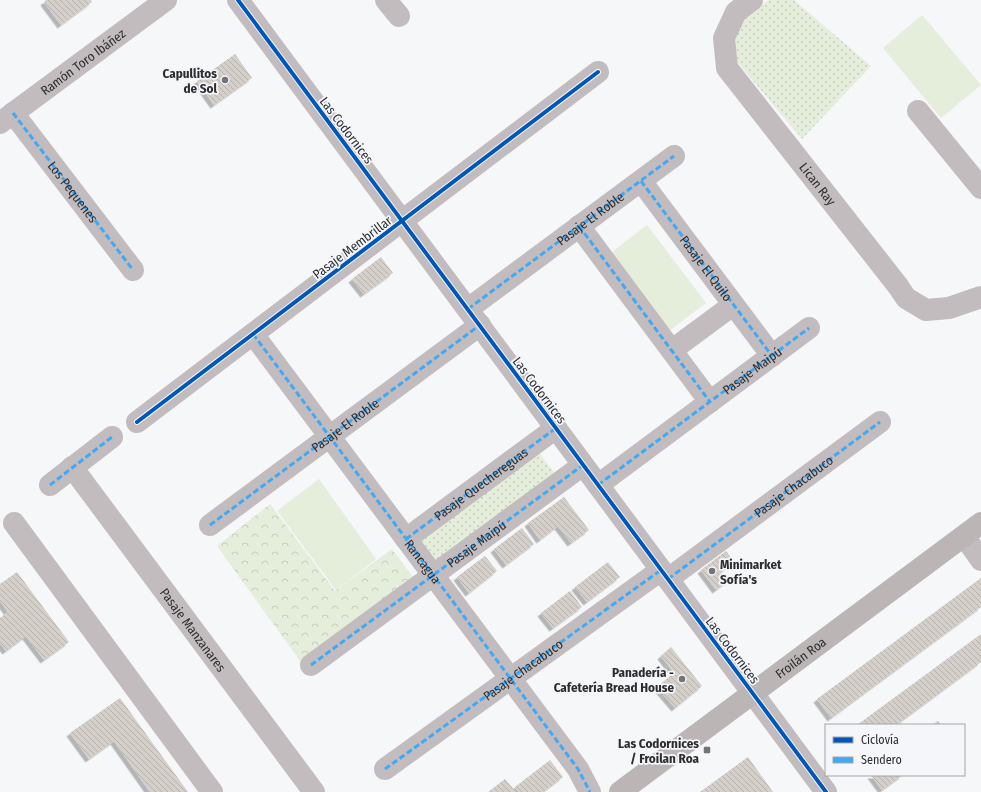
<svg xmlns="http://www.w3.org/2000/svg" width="981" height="792" viewBox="0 0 981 792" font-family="'Fira Sans Condensed',sans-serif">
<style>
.grass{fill:url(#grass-dots)}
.park{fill:url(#park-crowns)}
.garden{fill:#e5eddb}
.building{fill:url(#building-back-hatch);filter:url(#shadow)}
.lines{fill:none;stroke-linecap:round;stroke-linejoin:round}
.minor{stroke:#c3bcbe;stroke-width:22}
.major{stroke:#bbb5b6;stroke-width:22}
.quiet{stroke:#3fa9f5;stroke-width:3;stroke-dasharray:6 3;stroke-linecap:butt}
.cycleway-casing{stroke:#f4f6fa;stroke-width:6}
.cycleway{stroke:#0057b8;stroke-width:4}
.poi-dot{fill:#737476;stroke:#f4f6fa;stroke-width:1.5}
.labels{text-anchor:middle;stroke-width:3.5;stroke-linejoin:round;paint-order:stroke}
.street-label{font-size:13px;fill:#2d2d2f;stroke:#f4f6fa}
.poi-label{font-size:13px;font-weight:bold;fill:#2d2d2f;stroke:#f4f6fa;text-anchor:end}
</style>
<defs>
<pattern id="grass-dots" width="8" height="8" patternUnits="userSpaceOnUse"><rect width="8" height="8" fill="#e5eddb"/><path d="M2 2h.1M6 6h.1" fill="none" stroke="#c5ccbc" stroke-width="1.8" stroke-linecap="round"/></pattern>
<pattern id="park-crowns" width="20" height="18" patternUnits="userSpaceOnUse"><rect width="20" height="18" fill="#e5eddb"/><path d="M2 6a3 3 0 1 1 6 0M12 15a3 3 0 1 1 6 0" fill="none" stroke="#c5ccbc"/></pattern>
<pattern id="building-back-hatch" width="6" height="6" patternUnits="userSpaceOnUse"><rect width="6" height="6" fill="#d5cfc9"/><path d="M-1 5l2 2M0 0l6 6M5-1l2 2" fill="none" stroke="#b7b2ad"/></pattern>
<filter id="shadow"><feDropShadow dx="-3.5" dy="3.5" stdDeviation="0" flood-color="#0004"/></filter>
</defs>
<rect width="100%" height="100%" fill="#f5f7f9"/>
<g class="grass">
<path d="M769 0H794L871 66 802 139 737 62 734 49 741 19Z"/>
<path d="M538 451 556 475 439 561 432 560 420 543 421 539Z"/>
</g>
<path class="park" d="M270 504 335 591 392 549 416 581 303 665 217 546Z"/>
<g class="garden">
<path d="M922 15 981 85 941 118 883 48Z"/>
<path d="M647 225 706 303 669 331 611 253Z"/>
<path d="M319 479 376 559 336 590 277 511Z"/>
</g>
<g class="building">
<path d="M46 0H90L92 2 61 25 44 2Z"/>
<path d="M235 54 252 78 214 105 197 81Z"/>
<path d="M381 257 393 273 364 294 352 279Z"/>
<path d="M564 497 589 530 571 543 558 526 540 540 528 523Z"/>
<path d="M522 528 534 544 506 565 494 549Z"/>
<path d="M726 551 734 562 721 572 728 581 716 590 701 570Z"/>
<path d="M485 556 497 571 469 593 457 577Z"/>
<path d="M608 562 620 577 587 602 575 587Z"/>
<path d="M17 572 69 642 44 660 26 636 6 651 0 643V618L8 612 0 601V584Z"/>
<path d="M981 578V607L831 718 817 699Z"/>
<path d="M570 591 582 607 553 628 541 613Z"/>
<path d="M981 634V662L896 725H857Z"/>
<path d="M671 647 702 686 675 708 657 687 674 673 661 656Z"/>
<path d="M120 698 188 792H150L114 741 89 759 70 733Z"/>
<path d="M938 721 941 725H932Z"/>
<path d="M748 757 773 792H700Z"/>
<path d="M550 760 563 777 543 792H519L515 787Z"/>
<path d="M871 775H903L882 790Z"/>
<path d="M505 779 516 792H488Z"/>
</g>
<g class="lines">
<g class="minor">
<path d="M238 0 826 792"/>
<path d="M386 0 399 16"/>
<path id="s1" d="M752 0 736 12 724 38 727 68 898 286 906 298 926 310 949 308 981 297"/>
<path d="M918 111 981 188"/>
<path d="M13 113 133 270"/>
<path id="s2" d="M0 123 166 0"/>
<path id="s3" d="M641 181 772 356"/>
<path d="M579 226 710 402"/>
<path d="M468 309 674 156"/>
<path id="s4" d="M253 334 578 769 590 792"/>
<path d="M672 350 733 305"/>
<path d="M137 422 598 72"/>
<path id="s5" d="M72 467 314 792"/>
<path d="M50 485 112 437"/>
<path id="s6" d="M598 485 809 328"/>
<path d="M14 523 212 792"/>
<path d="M210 525 480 325"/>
<path d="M964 536 981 560"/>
<path d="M406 539 556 428"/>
<path id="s7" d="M668 579 880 422"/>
<path d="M311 665 583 465"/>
<path id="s8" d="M385 769 661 570"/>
</g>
<path class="major" id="s9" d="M620 792 981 523"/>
<g class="quiet">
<path id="s10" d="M13 113 133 270"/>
<path d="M641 181 772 356"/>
<path d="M579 226 710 402"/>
<path id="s11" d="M468 309 674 156"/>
<path d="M253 334 578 769 590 792"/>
<path d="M50 485 112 437"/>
<path d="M598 485 809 328"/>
<path id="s12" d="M210 525 480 325"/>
<path id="s13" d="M406 539 556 428"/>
<path d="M668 579 880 422"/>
<path id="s14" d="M311 665 583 465"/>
<path d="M385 769 661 570"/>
</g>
<g class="cycleway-casing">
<g id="cycleway">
<path d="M238 0 826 792"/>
<path d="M137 422 598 72"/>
</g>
</g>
<use href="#cycleway" class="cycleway"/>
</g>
<g class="poi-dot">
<circle cx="225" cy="80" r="4"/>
<circle cx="712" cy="571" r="4"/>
<circle cx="682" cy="679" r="4"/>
<rect x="703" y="746" width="8" height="8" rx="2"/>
</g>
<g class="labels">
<g class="street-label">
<text dy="5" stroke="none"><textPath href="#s2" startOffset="103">Ramón Toro Ibáñez</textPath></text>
<text transform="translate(347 130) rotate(53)" y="5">Las Codornices</text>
<text dy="5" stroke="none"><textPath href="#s1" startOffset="226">Lican Ray</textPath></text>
<text dy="5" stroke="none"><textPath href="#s10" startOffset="99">Los Pequenes</textPath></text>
<text dy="5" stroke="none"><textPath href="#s11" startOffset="152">Pasaje El Roble</textPath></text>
<text transform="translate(352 247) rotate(-37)" y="5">Pasaje Membrillar</text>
<text dy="5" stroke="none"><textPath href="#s3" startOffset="109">Pasaje El Quilo</textPath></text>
<text dy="5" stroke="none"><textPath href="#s6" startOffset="192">Pasaje Maipú</textPath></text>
<text transform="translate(540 390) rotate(53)" y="5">Las Codornices</text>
<text dy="5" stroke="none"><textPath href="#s12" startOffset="168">Pasaje El Roble</textPath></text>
<text dy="5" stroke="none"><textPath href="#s13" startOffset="93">Pasaje Quechereguas</textPath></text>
<text dy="5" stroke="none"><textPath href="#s7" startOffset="156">Pasaje Chacabuco</textPath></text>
<text dy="5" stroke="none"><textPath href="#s14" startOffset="205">Pasaje Maipú</textPath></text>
<text dy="5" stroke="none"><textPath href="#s4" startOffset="284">Rancagua</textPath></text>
<text dy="5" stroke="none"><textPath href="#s5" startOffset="203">Pasaje Manzanares</textPath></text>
<text transform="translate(733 650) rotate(53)" y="5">Las Codornices</text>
<text dy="5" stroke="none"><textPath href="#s9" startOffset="225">Froilán Roa</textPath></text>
<text dy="5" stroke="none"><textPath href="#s8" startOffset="170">Pasaje Chacabuco</textPath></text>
</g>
<g class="poi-label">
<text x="217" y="78">Capullitos<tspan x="217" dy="15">de Sol</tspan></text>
<text x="720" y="569" text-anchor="start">Minimarket<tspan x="720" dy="15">Sofía's</tspan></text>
<text x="674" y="677">Panadería -<tspan x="674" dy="15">Cafetería Bread House</tspan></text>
<text x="699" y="748">Las Codornices<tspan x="699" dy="15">/ Froilan Roa</tspan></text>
</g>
</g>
<rect x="825" y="724" width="140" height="52" fill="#f4f6fa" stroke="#a4a6a9"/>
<rect x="833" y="737" width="20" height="6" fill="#0057b8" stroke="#a4a6a9"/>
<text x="861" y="744" font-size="12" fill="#2d2d2f">Ciclovía</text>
<rect x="833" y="757" width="20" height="6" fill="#3fa9f5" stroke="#a4a6a9"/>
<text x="861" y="764" font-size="12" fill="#2d2d2f">Sendero</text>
</svg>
